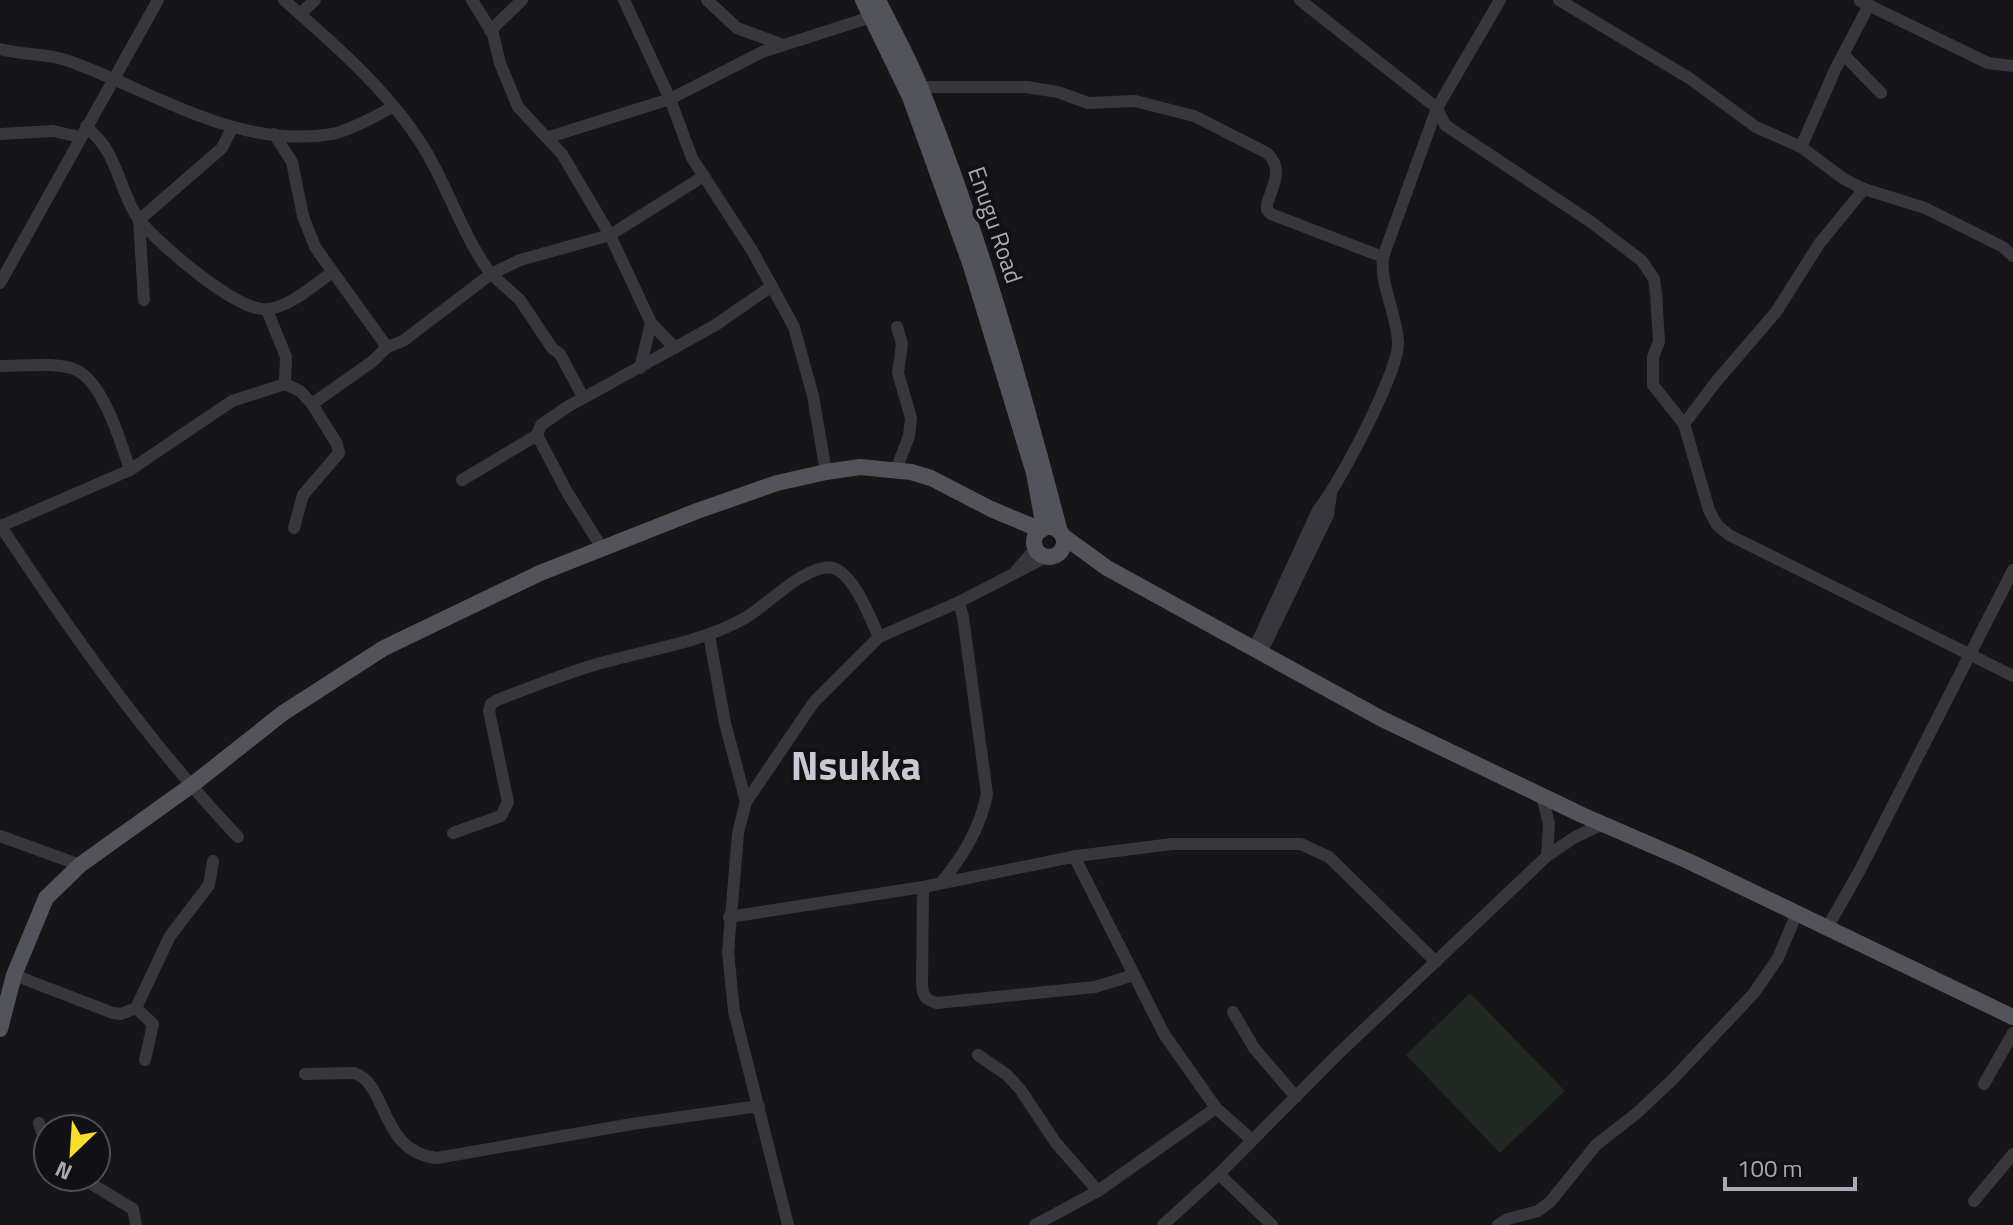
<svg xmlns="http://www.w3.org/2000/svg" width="2013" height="1225" viewBox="0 0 2013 1225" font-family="'Titillium Web',sans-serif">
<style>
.green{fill:#202822}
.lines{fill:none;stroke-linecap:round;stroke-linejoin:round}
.minor{stroke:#37373d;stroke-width:12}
.major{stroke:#53535c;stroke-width:16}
.labels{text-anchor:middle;stroke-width:8;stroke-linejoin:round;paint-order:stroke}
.street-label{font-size:24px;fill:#a7a9b9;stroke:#111113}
.town-label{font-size:40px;font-weight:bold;fill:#c9c9d5;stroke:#111113}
</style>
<rect width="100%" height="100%" fill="#161618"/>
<path class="green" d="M1470 993 1565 1091 1500 1153 1406 1055Z"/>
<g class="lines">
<g class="minor">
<path d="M284 0C335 45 388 90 424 148 449 189 462 235 491 274L520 260 610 235 704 176"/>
<path d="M472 0 493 34 500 63 518 107 562 154 610 235 651 323 675 348"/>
<path d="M624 0 670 99 692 158 753 252 794 327 813 396 826 472"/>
<path d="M707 0 737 28 783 45"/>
<path d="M1300 0 1437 108 1445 125 1591 222 1642 261 1654 279 1656 294 1659 342 1653 357V385L1684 424 1709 510 1717 525 1729 535 2013 676"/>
<path d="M1559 0 1689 78 1756 127 1801 147 1844 179 1864 189 1925 208 2003 247 2013 256"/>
<path d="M1860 1 1988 63 2013 66"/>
<path d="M300 14 315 0"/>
<path d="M490 31 522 0"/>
<path d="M0 49C21 55 45 53 66 60 152 90 236 150 332 134 352 130 375 116 393 107"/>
<path d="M1843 54 1881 93"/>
<path d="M920 87H1026L1058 92 1088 103 1135 101 1194 116 1267 153C1284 169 1273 185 1267 204V210L1271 214 1383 257"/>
<path d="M86 126C92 133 101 140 106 149 120 171 124 200 140 221 159 244 240 315 269 309 293 305 313 285 333 272"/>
<path d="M0 134 53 131 80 137"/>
<path d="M274 134 292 162 303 216 315 247 387 347 403 341 491 274 520 300 552 348 560 354 583 397"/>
<path d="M549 137 670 99 762 52 871 17"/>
<path d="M1801 147 1835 70 1869 5"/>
<path d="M0 283 158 0"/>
<path d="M144 300 139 220 222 148 232 128"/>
<path d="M267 310 286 357 285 384 300 391 312 404 373 361 387 347"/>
<path d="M0 366C21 366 56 362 74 369 103 380 121 443 130 470"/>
<path d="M640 368 651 323"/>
<path d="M1684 424 1715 383 1776 312 1819 244 1864 189"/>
<path d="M896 470 909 436 911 418 898 373 902 344 897 327"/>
<path d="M462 480 537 435"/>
<path d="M0 525C72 634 148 742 238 837"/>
<path d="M1 526 130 470 232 401 285 384"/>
<path d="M294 528 303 495 339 453 337 444 312 404"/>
<path d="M602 548 567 492 537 435 541 425 567 407 714 326 772 286"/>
<path d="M1015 572 1036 548"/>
<path d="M709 635 725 723 746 802"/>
<path d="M1254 649 1318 510C1338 487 1399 371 1398 343 1397 313 1380 287 1383 257L1437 108 1500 0"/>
<path d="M1261 653 1328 515 1331 494"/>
<path d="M1542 796 1549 824 1547 856"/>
<path d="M453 833 501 816 508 802 489 711 491 704 497 700C529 688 561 675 594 665 644 650 699 644 745 618 766 606 808 562 833 568 854 574 870 618 879 637"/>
<path d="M0 836 80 865"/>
<path d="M1074 856 1164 1034 1216 1108 1252 1140"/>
<path d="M941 883C963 856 980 829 987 794L963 617 959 602"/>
<path d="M923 887 922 986C923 997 926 1000 937 1003L1095 987 1134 975"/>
<path d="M729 917 923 887 1077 856 1172 844H1301L1329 857 1436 962"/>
<path d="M1827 928 1860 870 2013 570"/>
<path d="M14 975 113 1013 121 1014 136 1008 170 936 209 885 213 861"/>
<path d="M136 1008 153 1024 145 1060"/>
<path d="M1233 1012 1254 1048 1296 1097"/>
<path d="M978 1055 1007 1075 1020 1089 1056 1143 1098 1191"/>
<path d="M305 1074 354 1073C388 1083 379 1152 437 1158L632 1124 759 1106"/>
<path d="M1984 1084 2013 1033"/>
<path d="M39 1123 48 1152"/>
<path d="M1219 1174 1272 1225"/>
<path d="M80 1177 133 1209 136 1225"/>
<path d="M1974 1201 2013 1154"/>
<path d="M788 1225 734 1011 728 952 738 833 746 802 814 702 879 637 959 602 1048 556"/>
<path d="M1035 1225 1098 1191 1216 1108"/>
<path d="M1163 1225 1219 1174 1338 1054 1547 856 1575 837 1603 824"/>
<path d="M1498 1225 1508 1219 1538 1211 1550 1202 1596 1145 1637 1113 1673 1079 1754 993 1778 958 1797 913"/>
</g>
<g class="major">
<path d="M863 0 910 97 970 263 1034 473 1044 528"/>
<path d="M878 0C893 31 911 62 923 94 980 236 1021 384 1060 532"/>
<circle cx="1049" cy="542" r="15"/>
<path d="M1063 536 1107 568 1382 719 1582 815 1688 861 2013 1017"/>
<path d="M0 1029 14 975 46 898 80 865 192 785 283 713 384 648 540 573 697 511 777 483 826 472 860 467 911 472 931 478 991 509 1041 530"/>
</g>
</g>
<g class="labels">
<g class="street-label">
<text transform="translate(995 225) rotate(71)" y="8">Enugu Road</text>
</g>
<g class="town-label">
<text x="856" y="780">Nsukka</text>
</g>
</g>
<g transform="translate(72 1153) rotate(205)"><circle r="38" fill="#111113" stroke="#4d4e55" stroke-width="2"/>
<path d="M0-6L14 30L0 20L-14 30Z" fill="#fadd2c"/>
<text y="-12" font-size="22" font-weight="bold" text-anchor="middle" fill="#a7a9b9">N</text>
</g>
<path d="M1725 1177v12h130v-12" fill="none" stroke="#a7a9b9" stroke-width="4"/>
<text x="1737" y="1177" font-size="24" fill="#a7a9b9" stroke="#111113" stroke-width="6" paint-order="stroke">100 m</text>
</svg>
